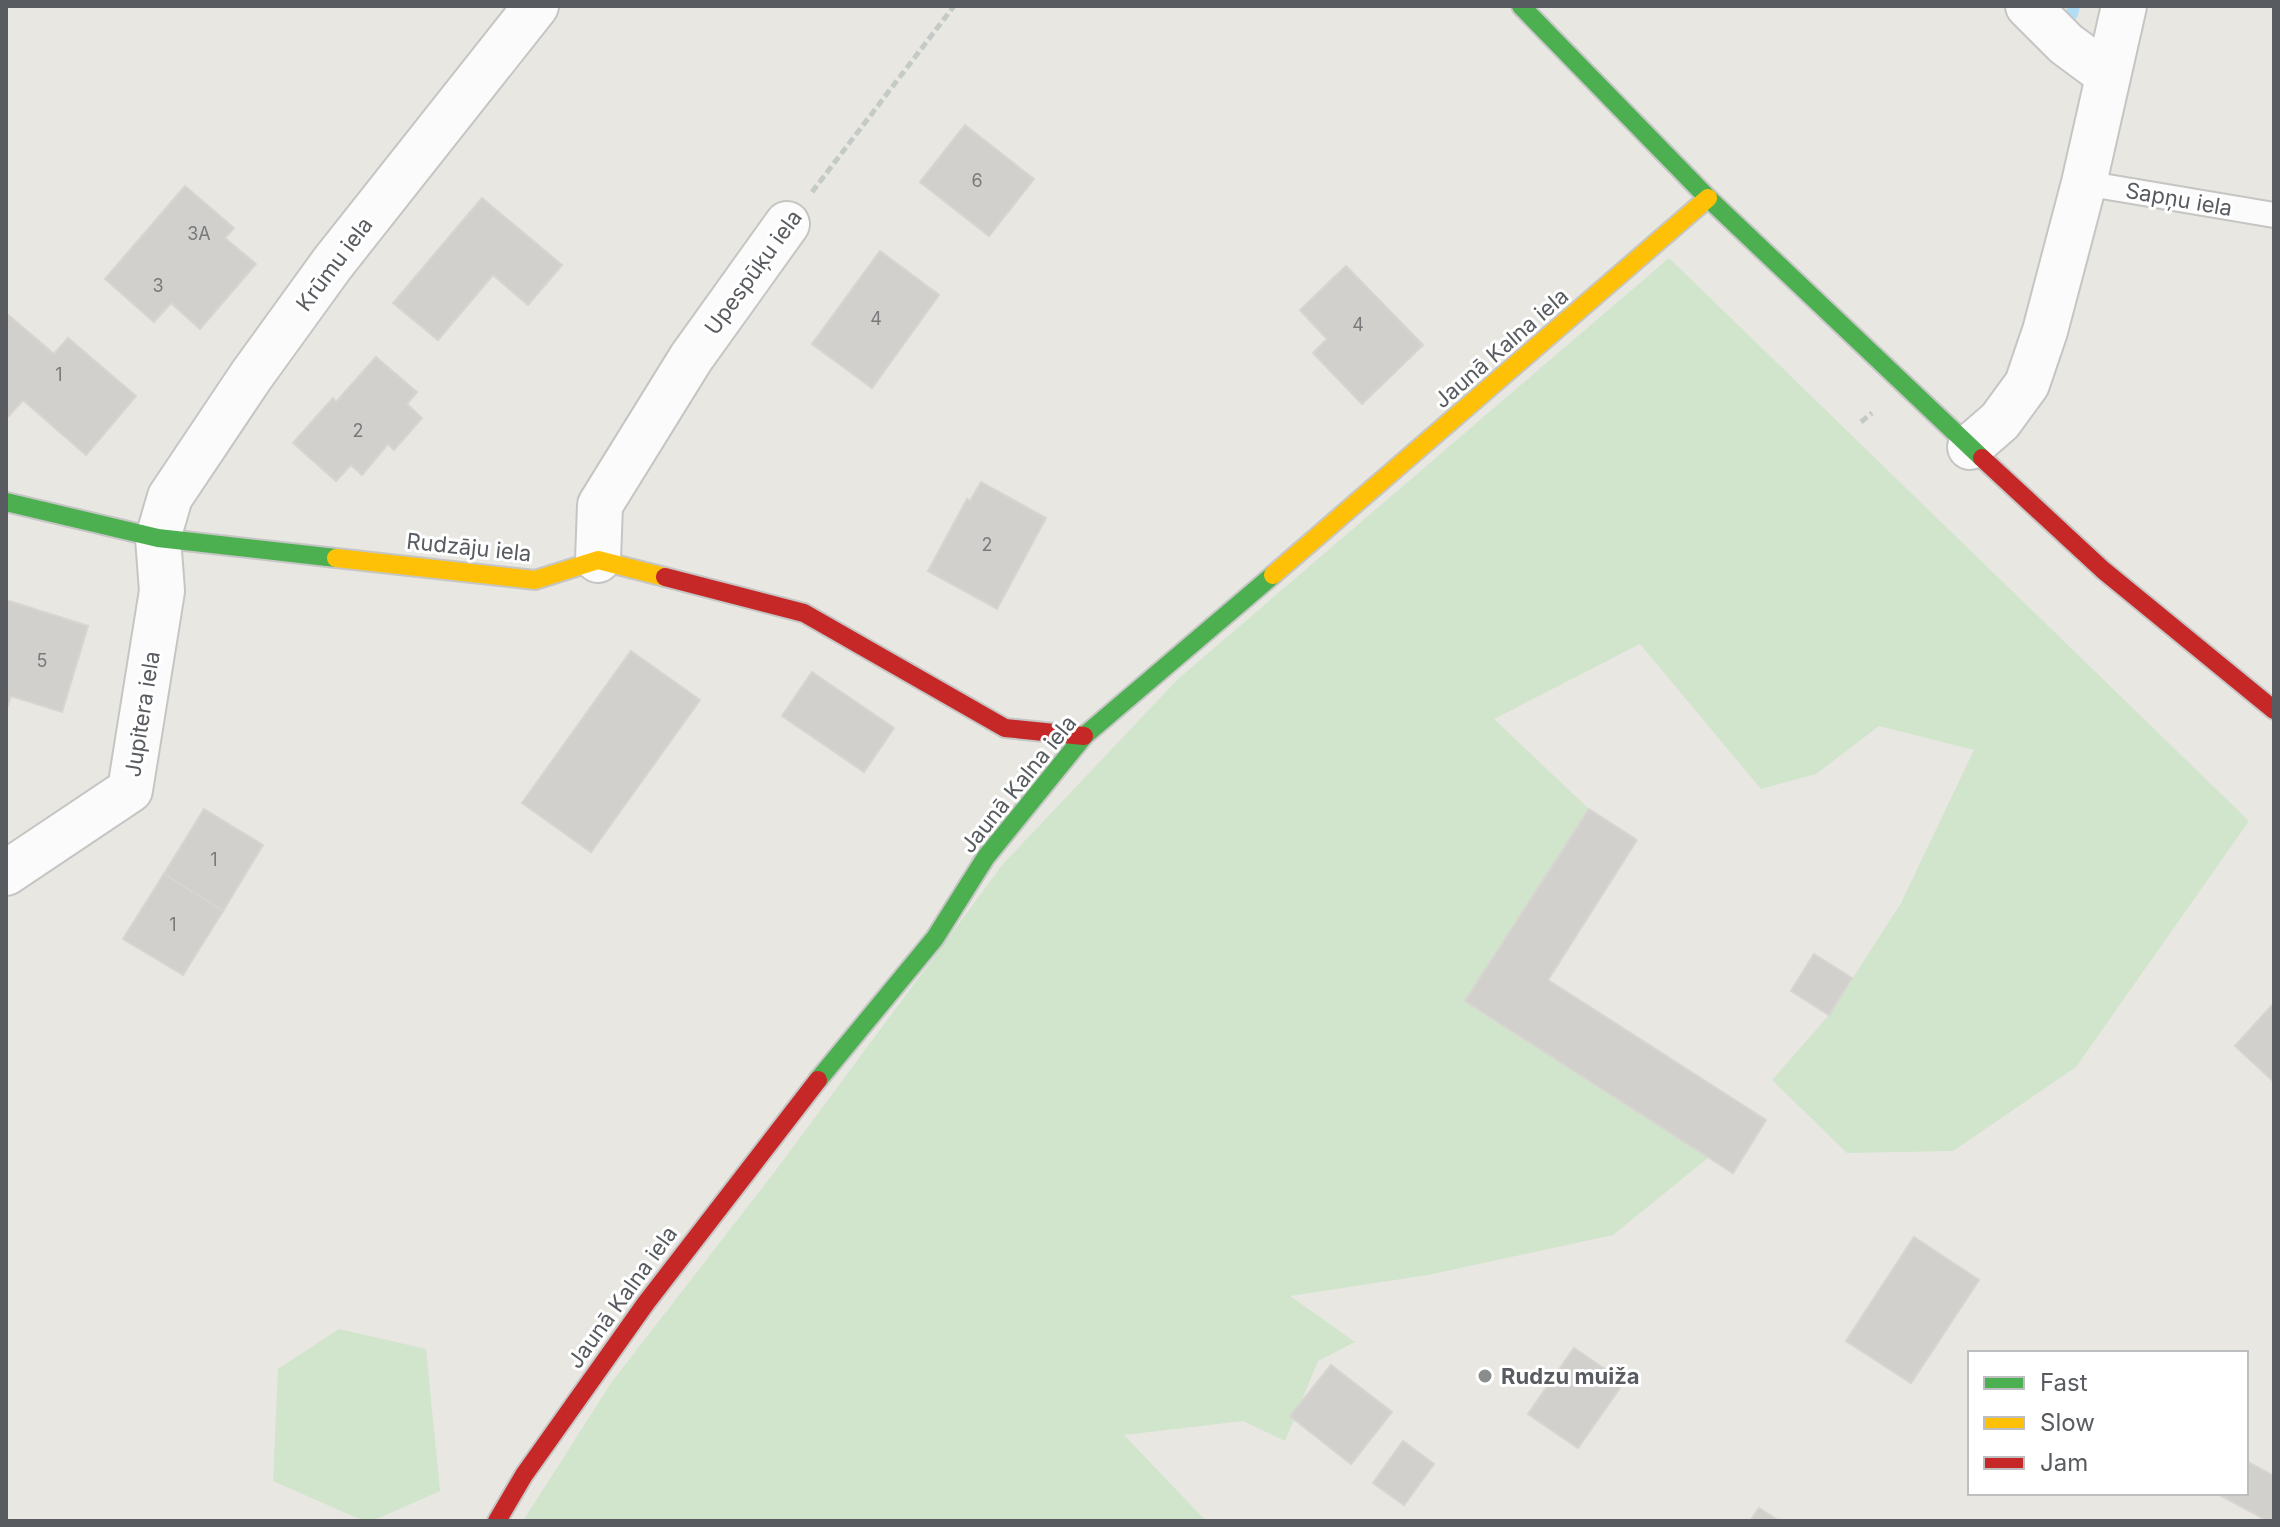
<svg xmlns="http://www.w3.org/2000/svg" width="2280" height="1527" viewBox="0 0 2280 1527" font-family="Inter,sans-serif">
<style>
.green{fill:#d0e5cc}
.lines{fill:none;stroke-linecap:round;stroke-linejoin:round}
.stream{stroke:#b2ddf6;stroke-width:12}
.building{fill:#d1d0cd;stroke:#d8d5d1;stroke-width:2}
.lane-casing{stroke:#c5c5c4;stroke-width:28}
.street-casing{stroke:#c5c5c4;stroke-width:48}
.fast-casing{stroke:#c5c6c5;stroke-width:22}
.slow-casing{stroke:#c5c6c5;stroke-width:22}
.jam-casing{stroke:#c5c6c5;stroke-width:22}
.path{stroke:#c4cac5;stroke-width:5;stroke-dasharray:8 4;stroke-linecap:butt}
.lane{stroke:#fcfbfb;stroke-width:24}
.street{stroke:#fcfbfb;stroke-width:44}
.fast{stroke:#4caf50;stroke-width:18}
.slow{stroke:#ffc107;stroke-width:18}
.jam{stroke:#c62828;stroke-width:18}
.poi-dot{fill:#8a8d8e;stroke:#fff;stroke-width:3}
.labels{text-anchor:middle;stroke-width:6;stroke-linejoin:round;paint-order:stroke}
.number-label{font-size:18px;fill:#787a7c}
.street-label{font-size:22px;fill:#585c60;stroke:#fff}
.poi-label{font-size:22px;font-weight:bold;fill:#585c60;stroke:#fff;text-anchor:start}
</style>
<rect width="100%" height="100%" fill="#e8e7e2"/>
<g class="green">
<path d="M1669 258 2249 821 2076 1067 1953 1151 1847 1153 1772 1080 1829 1015 1901 903 1974 750 1879 726 1816 774 1761 789 1640 644 1494 719 1589 809 1466 1001 1709 1157 1613 1235 1428 1275 1290 1296 1355 1342 1318 1361 1285 1441 1243 1421 1124 1435 1206 1521H523L611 1383 776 1170 1003 864 1178 679Z"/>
<path d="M339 1329 426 1349 440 1491 372 1521H364L273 1481 278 1369Z"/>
</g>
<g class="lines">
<path class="stream" d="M2072 14 2074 6"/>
</g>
<g class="building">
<path d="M965 125 1034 179 989 236 920 182Z"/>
<path d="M185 186 234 228 225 238 256 264 200 329 171 303 154 322 105 279Z"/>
<path d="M482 198 562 265 528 305 493 275 438 340 393 303Z"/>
<path d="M880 251 939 295 872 388 812 344Z"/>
<path d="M1346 266 1423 345 1362 404 1313 353 1327 339 1300 310Z"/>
<path d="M6 313 54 354 68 338 136 396 86 455 23 400 9 416 6 414Z"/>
<path d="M376 357 417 392 407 404 422 418 394 450 388 444 362 475 351 465 336 481 293 443 333 398 336 402Z"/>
<path d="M981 482 1046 518 997 609 928 571 967 499 970 501Z"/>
<path d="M6 600 88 626 62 712 11 696 6 711Z"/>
<path d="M631 651 700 700 591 852 522 803Z"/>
<path d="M812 672 894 728 864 772 782 716Z"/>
<path d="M204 809 263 845 223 911 164 874Z"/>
<path d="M1589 809 1637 840 1548 980 1766 1120 1733 1173 1465 1001Z"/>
<path d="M164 874 223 911 183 975 123 939Z"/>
<path d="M1814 954 1852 978 1829 1015 1791 991Z"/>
<path d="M2274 1003V1082L2235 1046Z"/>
<path d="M1914 1237 1979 1280 1911 1383 1846 1341Z"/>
<path d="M1574 1348 1624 1382 1578 1448 1528 1414Z"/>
<path d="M1331 1365 1392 1412 1351 1464 1290 1416Z"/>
<path d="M1403 1441 1434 1464 1404 1505 1373 1483Z"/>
<path d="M2246 1461 2274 1476V1521H2268L2216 1493H2246Z"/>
<path d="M1759 1508 1779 1521H1750Z"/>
</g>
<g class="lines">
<g class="lane-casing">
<path id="lane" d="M2084 183 2274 215"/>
</g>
<g class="street-casing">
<g id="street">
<path d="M2028 6 2066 44 2108 75"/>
<path d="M1970 447 2000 421 2027 384 2045 331 2084 183 2124 6"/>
<path d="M598 560 600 505 691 358 787 224"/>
<path d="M6 873 130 790 162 591 158 538 170 497 251 376 332 264 536 6"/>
</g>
</g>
<g class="fast-casing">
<g id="fast">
<path d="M1521 6 1708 198 1982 458"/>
<path d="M6 502 158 538 336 558"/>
<path d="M818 1080 935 938 986 857 1084 736 1273 575"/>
</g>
</g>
<g class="slow-casing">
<g id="slow">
<path d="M336 558 535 580 598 560 665 577"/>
<path d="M1273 575 1708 198"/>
</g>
</g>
<g class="jam-casing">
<g id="jam">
<path d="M1982 458 2103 570 2274 710"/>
<path d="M665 577 804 613 1005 728 1084 736"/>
<path d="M497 1521 524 1475 646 1303 818 1080"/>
</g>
</g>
<g class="path">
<path d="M812 192 954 6"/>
<path d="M1861 422 1872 413"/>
</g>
<use href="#lane" class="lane"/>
<use href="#street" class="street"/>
<use href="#fast" class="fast"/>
<use href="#slow" class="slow"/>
<use href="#jam" class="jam"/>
</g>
<circle class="poi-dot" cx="1485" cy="1376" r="8"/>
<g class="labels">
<g class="number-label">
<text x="977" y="187">6</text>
<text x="199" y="240">3A</text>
<text x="158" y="292">3</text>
<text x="876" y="325">4</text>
<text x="1358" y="331">4</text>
<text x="59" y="381">1</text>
<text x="358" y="437">2</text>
<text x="987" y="551">2</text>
<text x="42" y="667">5</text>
<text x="214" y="866">1</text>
<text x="173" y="931">1</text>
</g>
<g class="street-label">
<text transform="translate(2179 199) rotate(10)" y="8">Sapņu iela</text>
<text transform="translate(334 264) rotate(-53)" y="8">Krūmu iela</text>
<text transform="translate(753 272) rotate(-54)" y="8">Upespūķu iela</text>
<text transform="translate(1501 348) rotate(-41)" y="8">Jaunā Kalna iela</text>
<text transform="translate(469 547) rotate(6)" y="8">Rudzāju iela</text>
<text transform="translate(142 714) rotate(-81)" y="8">Jupitera iela</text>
<text transform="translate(1018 784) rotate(-51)" y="8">Jaunā Kalna iela</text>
<text transform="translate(622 1297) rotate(-54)" y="8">Jaunā Kalna iela</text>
</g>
<g class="poi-label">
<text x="1501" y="1384">Rudzu muiža</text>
</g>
</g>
<rect width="2280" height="1527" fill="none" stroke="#585c60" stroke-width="16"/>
<rect x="1968" y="1351" width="280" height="144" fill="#ffffff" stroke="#bcbebf" stroke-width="2"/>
<rect x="1984" y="1377" width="40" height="12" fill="#4caf50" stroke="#bcbebf" stroke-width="2"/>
<text x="2040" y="1391" font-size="24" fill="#585c60">Fast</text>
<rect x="1984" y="1417" width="40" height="12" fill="#ffc107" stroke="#bcbebf" stroke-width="2"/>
<text x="2040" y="1431" font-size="24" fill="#585c60">Slow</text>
<rect x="1984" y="1457" width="40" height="12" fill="#c62828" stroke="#bcbebf" stroke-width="2"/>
<text x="2040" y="1471" font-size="24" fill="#585c60">Jam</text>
</svg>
